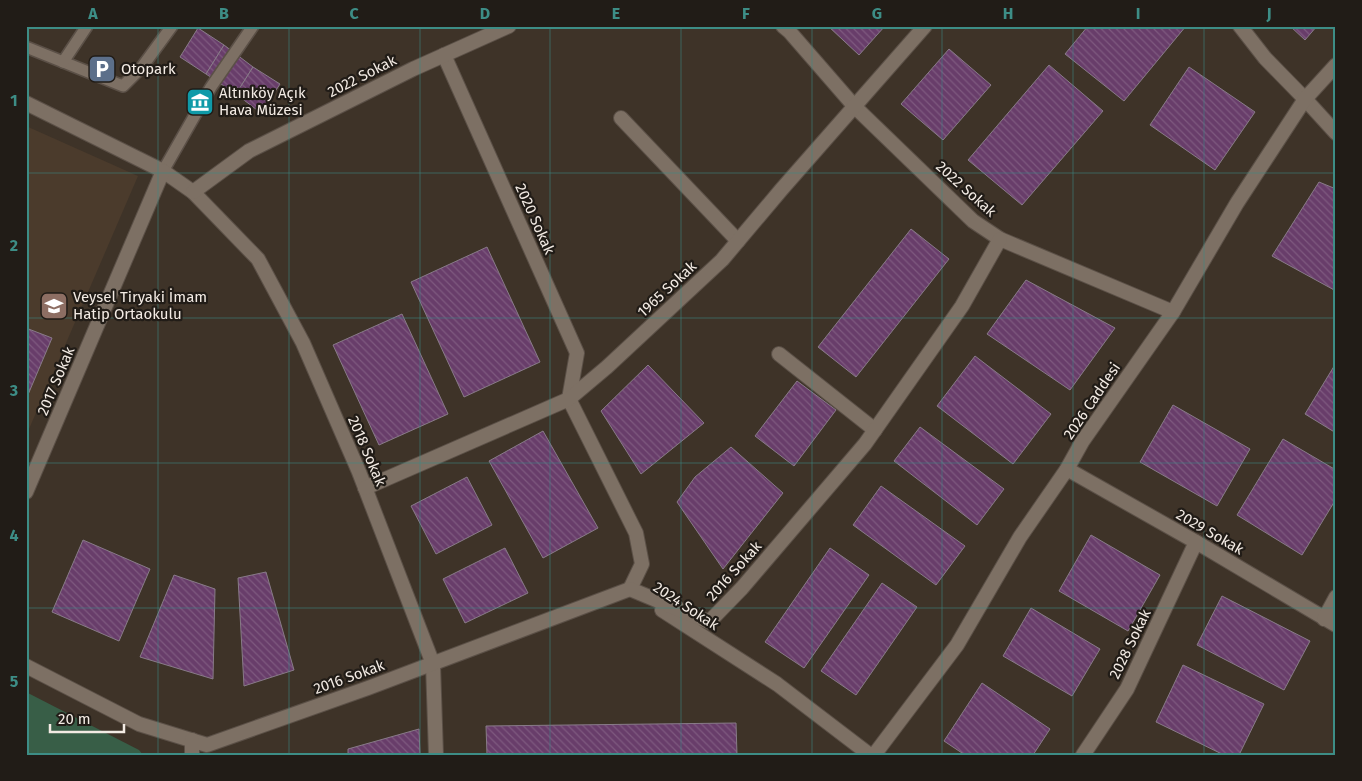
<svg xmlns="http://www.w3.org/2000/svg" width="1362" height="781" viewBox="0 0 1362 781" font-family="'Fira Sans',sans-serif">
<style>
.built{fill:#4b3b2c}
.park{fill:#385e47}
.building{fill:url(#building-back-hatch);stroke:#887b88}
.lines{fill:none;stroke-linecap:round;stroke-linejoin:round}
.service-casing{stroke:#5b5047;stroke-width:14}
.minor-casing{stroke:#5b5047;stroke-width:16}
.service{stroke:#7d7064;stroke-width:11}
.minor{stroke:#7d7064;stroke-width:14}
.grid{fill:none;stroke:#3d8d86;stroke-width:1;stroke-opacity:0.55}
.labels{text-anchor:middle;stroke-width:4.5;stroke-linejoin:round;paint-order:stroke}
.poi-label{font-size:15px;fill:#f3ebe4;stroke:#211c17;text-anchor:start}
.street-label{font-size:15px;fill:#f3ebe4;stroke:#211c17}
.neatline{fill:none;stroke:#3d8d86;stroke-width:2}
.grid-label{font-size:16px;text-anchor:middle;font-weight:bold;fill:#3d8d86}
</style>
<defs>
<pattern id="building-back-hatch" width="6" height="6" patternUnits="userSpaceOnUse" patternTransform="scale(1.25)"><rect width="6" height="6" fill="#683d6a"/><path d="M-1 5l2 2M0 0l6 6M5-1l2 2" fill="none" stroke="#7e597f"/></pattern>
</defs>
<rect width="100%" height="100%" fill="#3e3328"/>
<path class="built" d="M26 126 138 176 26 436Z"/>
<path class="park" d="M26 692 139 750 143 755H26Z"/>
<g class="building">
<path d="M828 26H885L859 55Z"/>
<path d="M1088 26H1186L1124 101 1065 54Z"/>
<path d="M1290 26H1317L1305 40Z"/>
<path d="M198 28 224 45 206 74 180 57Z"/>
<path d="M224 45 253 67 236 94 206 74Z"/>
<path d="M949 49 991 85 943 140 901 104Z"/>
<path d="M1049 65 1103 111 1022 205 968 160Z"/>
<path d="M253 67 280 84 261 113 236 94Z"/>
<path d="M1189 67 1255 112 1215 170 1150 125Z"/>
<path d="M1319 182 1336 189V291L1272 256Z"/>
<path d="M911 229 949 259 856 377 818 347Z"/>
<path d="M487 247 540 362 464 397 411 282Z"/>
<path d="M1026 280 1115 328 1070 390 987 334Z"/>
<path d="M402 314 448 414 379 445 333 345Z"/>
<path d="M26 328 52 338 27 397 26 396Z"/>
<path d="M975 356 1051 414 1013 464 937 406Z"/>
<path d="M1336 363V433L1305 414Z"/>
<path d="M648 365 704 423 641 474 601 411Z"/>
<path d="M797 381 836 410 794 466 755 436Z"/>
<path d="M1173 405 1250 449 1217 506 1140 462Z"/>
<path d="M920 427 1004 489 977 525 894 461Z"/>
<path d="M543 431 598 528 543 558 489 461Z"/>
<path d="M1283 439 1336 470V499L1302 555 1237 515Z"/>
<path d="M731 447 783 493 723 569 677 502 695 477Z"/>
<path d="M467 477 492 525 436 554 411 506Z"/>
<path d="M881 486 965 546 936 585 853 525Z"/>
<path d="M1091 535 1160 575 1128 631 1059 591Z"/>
<path d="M83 540 150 569 119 641 52 612Z"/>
<path d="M505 548 528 593 465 623 443 579Z"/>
<path d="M830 548 869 575 804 668 765 642Z"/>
<path d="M266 572 294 670 244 686 238 578Z"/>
<path d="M174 575 215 589 213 679 140 657Z"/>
<path d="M882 583 917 607 856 695 821 671Z"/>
<path d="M1222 596 1310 641 1284 690 1197 645Z"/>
<path d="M1031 608 1100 649 1072 696 1003 656Z"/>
<path d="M1183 665 1264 704 1239 755H1224L1156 722Z"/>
<path d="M982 683 1050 729 1033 755H965L944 741Z"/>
<path d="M736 723 737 755H487L486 726Z"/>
<path d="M419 729 420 755H348V749Z"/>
</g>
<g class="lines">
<g class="service-casing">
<g id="service">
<path d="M26 47 123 86 142 67 172 26"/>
<path d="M63 62 87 26"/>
<path d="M163 171 211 87 253 26"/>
</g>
</g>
<g class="minor-casing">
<g id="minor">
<path d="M783 26 789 31 855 107 973 221 1000 239 1173 312"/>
<path d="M1240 26 1265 58 1305 99 1336 133"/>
<path d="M444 55 577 353 569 399 636 533 642 564 630 589"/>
<path d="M26 103 163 171 193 192 258 259 303 343 359 472 433 664 436 755"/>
<path d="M621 118 738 241"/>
<path d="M193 192 249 151 413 69 509 26"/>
<path d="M779 354 875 430"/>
<path d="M1067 469 1196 542 1336 625"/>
<path d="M365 488 569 399 607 367 722 260 781 190 925 26"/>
<path d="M26 492 163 171"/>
<path d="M662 610 777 684 870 755"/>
<path d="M1324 619 1336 597"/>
<path d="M26 666 139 724 207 745 368 688 630 589 709 622 742 588 865 444 962 306 1000 239"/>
<path d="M192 755V740"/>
<path d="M874 755 957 645 1020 537 1067 469 1082 442 1173 312 1237 203 1305 99 1336 65"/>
<path d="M1083 755 1127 689 1196 542"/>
</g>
</g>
<use href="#service" class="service"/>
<use href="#minor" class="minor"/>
</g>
<path class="grid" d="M158 26V755M289 26V755M420 26V755M550 26V755M681 26V755M812 26V755M942 26V755M1073 26V755M1204 26V755M26 173H1336M26 318H1336M26 463H1336M26 608H1336"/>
<defs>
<g id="parking-square" transform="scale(1.4375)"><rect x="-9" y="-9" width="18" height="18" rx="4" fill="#5c6f8a" stroke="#211c17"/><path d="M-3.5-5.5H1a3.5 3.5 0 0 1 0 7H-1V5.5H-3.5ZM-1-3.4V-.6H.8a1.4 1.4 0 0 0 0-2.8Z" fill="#fff"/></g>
<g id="museum-square" transform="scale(1.4375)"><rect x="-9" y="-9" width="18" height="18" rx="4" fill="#0f9aa8" stroke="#211c17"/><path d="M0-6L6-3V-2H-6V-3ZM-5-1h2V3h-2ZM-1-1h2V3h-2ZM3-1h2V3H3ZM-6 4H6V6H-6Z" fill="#fff"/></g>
<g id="school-square" transform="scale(1.4375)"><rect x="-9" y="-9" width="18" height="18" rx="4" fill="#8d6e63" stroke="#211c17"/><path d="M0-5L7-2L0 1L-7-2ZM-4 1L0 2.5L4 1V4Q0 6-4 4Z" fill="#fff"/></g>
</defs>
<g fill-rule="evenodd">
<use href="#parking-square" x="102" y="69"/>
<use href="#museum-square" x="200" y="102"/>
<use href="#school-square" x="54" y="306"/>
</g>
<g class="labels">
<g class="poi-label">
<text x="121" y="74">Otopark</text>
<text x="219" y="98">Altınköy Açık<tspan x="219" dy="17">Hava Müzesi</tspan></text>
<text x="73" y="302">Veysel Tiryaki İmam<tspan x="73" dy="17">Hatip Ortaokulu</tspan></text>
</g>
<g class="street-label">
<text transform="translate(362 76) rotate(-27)" y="5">2022 Sokak</text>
<text transform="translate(966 189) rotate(42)" y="5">2022 Sokak</text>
<text transform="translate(535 219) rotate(66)" y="5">2020 Sokak</text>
<text transform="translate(667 289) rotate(-43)" y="5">1965 Sokak</text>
<text transform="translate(56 381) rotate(-67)" y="5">2017 Sokak</text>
<text transform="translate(1092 401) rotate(-56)" y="5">2026 Caddesi</text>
<text transform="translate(367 451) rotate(67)" y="5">2018 Sokak</text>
<text transform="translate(1210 532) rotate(30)" y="5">2029 Sokak</text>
<text transform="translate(734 571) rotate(-48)" y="5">2016 Sokak</text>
<text transform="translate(686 606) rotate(33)" y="5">2024 Sokak</text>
<text transform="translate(1130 644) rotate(-64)" y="5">2028 Sokak</text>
<text transform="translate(349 677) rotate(-20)" y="5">2016 Sokak</text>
</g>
</g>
<rect width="1362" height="781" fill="none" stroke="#211c17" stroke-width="55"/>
<path d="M50 724v8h74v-8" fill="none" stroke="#f3ebe4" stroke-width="2.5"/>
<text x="58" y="724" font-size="15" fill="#f3ebe4" stroke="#211c17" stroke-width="4" paint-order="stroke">20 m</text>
<rect x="28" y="28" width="1306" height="726" class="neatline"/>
<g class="grid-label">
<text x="93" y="19">A</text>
<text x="224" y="19">B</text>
<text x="354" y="19">C</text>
<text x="485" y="19">D</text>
<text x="616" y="19">E</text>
<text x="746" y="19">F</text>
<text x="877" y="19">G</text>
<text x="1008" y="19">H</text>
<text x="1138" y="19">I</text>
<text x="1269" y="19">J</text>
<text x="14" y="106">1</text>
<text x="14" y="251">2</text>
<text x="14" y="396">3</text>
<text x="14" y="541">4</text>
<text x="14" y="687">5</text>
</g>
</svg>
